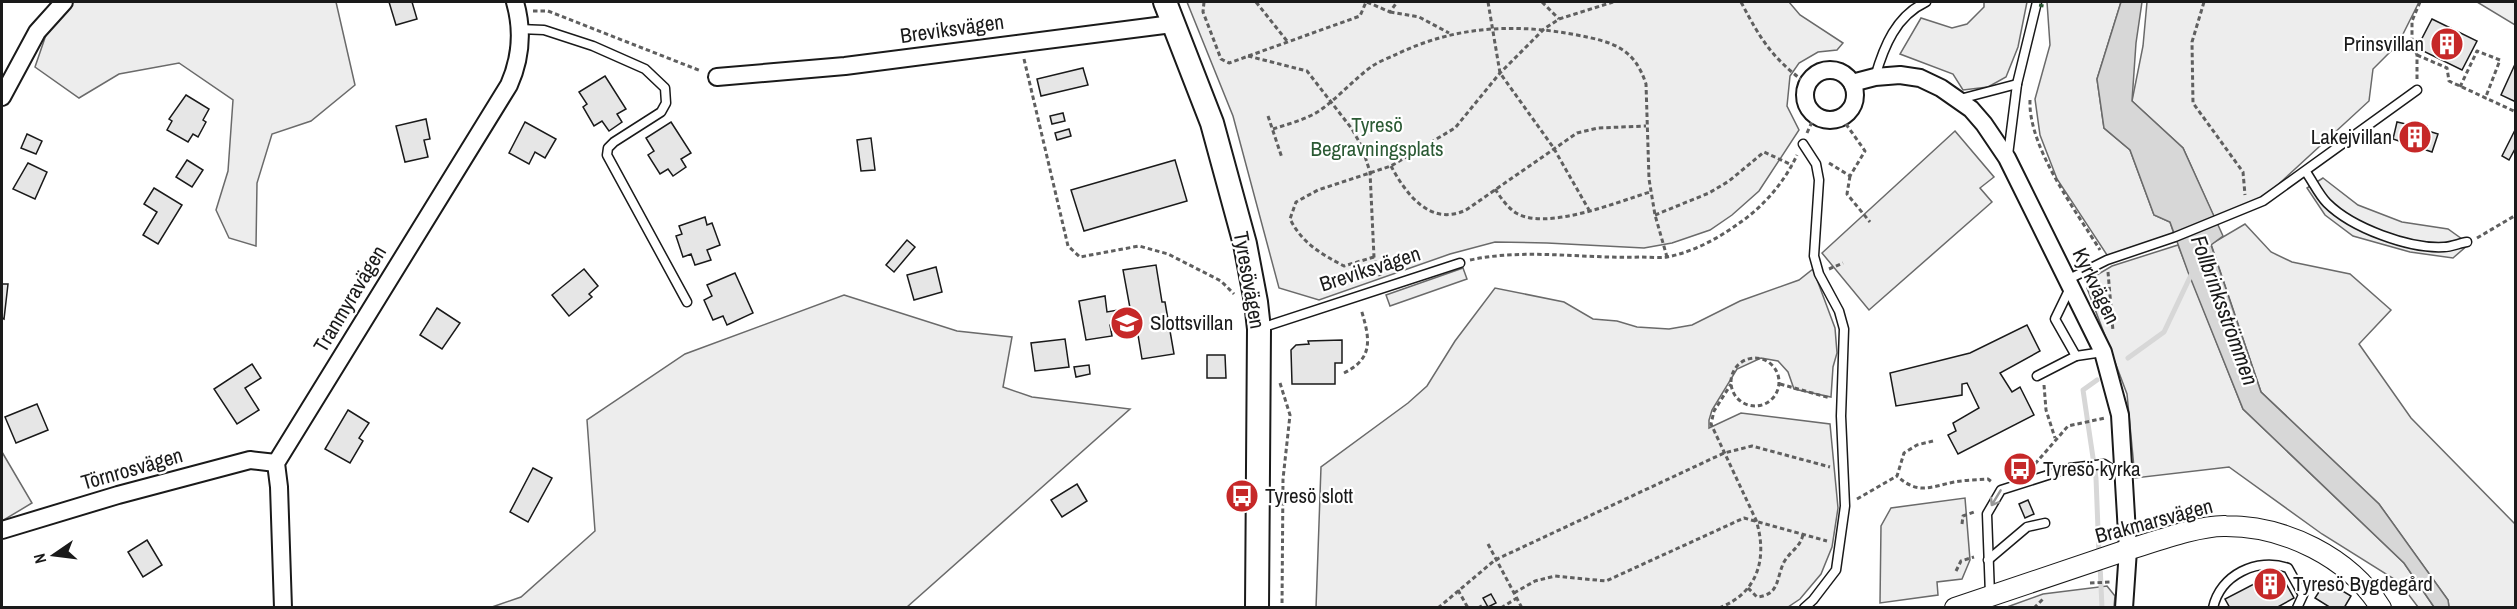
<svg xmlns="http://www.w3.org/2000/svg" width="2517" height="609" viewBox="0 0 2517 609" font-family="'Archivo Narrow',sans-serif">
<style>
.built{fill:#ededed;stroke:#6a6a6a;stroke-width:1.5}
.water{fill:#d7d7d7;stroke:#6a6a6a;stroke-width:1.5}
.lines{fill:none;stroke-linecap:round;stroke-linejoin:round}
.stream{stroke:#d7d7d7;stroke-width:5}
.building{fill:#e6e6e6;stroke:#1a1a1a;stroke-width:1.5}
.service-casing{stroke:#1a1a1a;stroke-width:11}
.minor-casing{stroke:#1a1a1a;stroke-width:20}
.tertiary-casing{stroke:#1a1a1a;stroke-width:22}
.secondary-casing{stroke:#1a1a1a;stroke-width:26}
.path{stroke:#5f5f5f;stroke-width:3;stroke-dasharray:4.5 3;stroke-linecap:butt}
.service{stroke:#fff;stroke-width:8}
.minor{stroke:#fff;stroke-width:16}
.tertiary{stroke:#fff;stroke-width:20}
.secondary{stroke:#fff;stroke-width:22}
.hedge{stroke:#2b5a34;stroke-width:4.5;stroke-dasharray:3 4.5;stroke-linecap:butt}
.oneway{stroke:#989898}
.labels{text-anchor:middle;stroke-width:4.5;stroke-linejoin:round;paint-order:stroke}
.street-label{font-size:21px;fill:#1a1a1a;stroke:#fff}
.poi-label{font-size:21px;fill:#1a1a1a;stroke:#fff;text-anchor:start}
.park-label{font-size:21px;fill:#2b5a34;stroke:#fff}
.water-label{font-size:22px;font-style:italic;fill:#1a1a1a;stroke:#fff}
</style>
<rect width="100%" height="100%" fill="#fff"/>
<g class="built">
<path d="M73 2H336L355 85 311 121 272 134 257 183 256 246 229 238 216 210 228 171 233 100 179 63 119 74 79 98 35 67 48 29Z"/>
<path d="M1187 2H1789L1800 15 1843 43 1837 50 1818 52 1799 63 1790 76 1787 106 1799 130 1759 191 1732 215 1710 230 1672 243 1644 248 1547 243 1495 242 1450 254 1319 300 1279 288 1233 116Z"/>
<path d="M1984 2H2027L2018 47 2006 77 1988 87 1963 90 1953 74 1900 54 1921 18 1952 28 1967 24 1984 7Z"/>
<path d="M2047 2H2121L2097 79 2104 128 2130 150 2154 215 2170 222 2175 237 2109 258 2057 179 2040 135 2035 99 2050 45Z"/>
<path d="M2147 2H2419L2398 44 2373 69 2369 101 2258 203 2214 217 2183 148 2132 101 2143 46Z"/>
<path d="M2477 2H2515V25Z"/>
<path d="M1955 131 1994 177 1980 188 1992 202 1869 310 1822 253Z"/>
<path d="M2323 178 2358 205 2402 222 2448 229 2469 244 2453 258 2410 252 2353 236 2325 215 2307 188Z"/>
<path d="M2245 224 2271 252 2292 262 2350 274 2391 310 2359 344 2411 418 2515 524V607H2449L2448 600 2379 504 2261 392 2211 244Z"/>
<path d="M2178 245 2243 409 2404 563 2434 607H2418L2399 582 2322 534 2229 467 2135 478 2127 394 2087 288 2095 276 2112 266Z"/>
<path d="M1463 268 1467 279 1390 306 1386 295Z"/>
<path d="M1813 269 1835 328 1837 353 1833 367 1831 397 1794 389 1788 372 1778 361 1761 358 1737 369 1712 410 1709 420V428L1741 413 1830 424 1838 508 1832 547 1821 574 1800 599 1788 607 1316 608 1321 467 1408 403 1427 386 1455 341 1495 288 1564 302 1593 319 1617 321 1637 327 1669 329 1692 325 1740 301 1799 280Z"/>
<path d="M844 295 957 331 1012 337 1003 387 1032 397 1130 409 907 607H492L521 597 595 531 587 420 685 354Z"/>
<path d="M2 452 32 503 2 521Z"/>
<path d="M1965 498 1970 560 1962 579 1937 582 1938 595 1880 603 1881 526 1891 508Z"/>
<path d="M2107 586 2115 596 2114 607H2007L2043 594Z"/>
</g>
<path class="water" d="M2121 2H2142L2136 43 2132 101 2183 148 2223 236 2211 245 2261 392 2379 504 2448 600 2449 607H2434L2404 563 2243 409 2188 272 2170 222 2154 215 2130 150 2104 128 2097 79Z"/>
<g class="lines">
<g class="stream">
<path d="M2128 358 2164 332 2192 273"/>
<path d="M2097 380 2083 390 2096 478 2099 555"/>
<path d="M2100 564 2102 608"/>
</g>
</g>
<g class="building">
<path d="M389 2H412L417 19 396 25Z"/>
<path d="M2432 19 2477 41 2462 70 2417 48Z"/>
<path d="M2516 62V102L2501 95Z"/>
<path d="M1083 68 1088 85 1041 96 1037 79Z"/>
<path d="M605 76 626 109 617 114 622 122 609 131 602 121 594 126 583 107 587 104 579 92Z"/>
<path d="M186 95 209 109 203 120 206 122 198 137 193 134 188 142 167 130 172 121 169 119Z"/>
<path d="M1063 113 1065 121 1052 124 1050 116Z"/>
<path d="M426 119 430 139 424 140 428 157 405 162 396 126Z"/>
<path d="M2412 121 2427 126 2425 130 2438 134 2432 152 2393 139 2397 122 2410 125Z"/>
<path d="M525 122 556 139 545 158 535 152 529 164 509 153Z"/>
<path d="M671 122 691 153 681 159 686 167 673 176 668 169 660 174 648 155 654 151 646 138Z"/>
<path d="M2516 128V147L2509 160 2502 156Z"/>
<path d="M1069 129 1071 136 1057 140 1055 133Z"/>
<path d="M27 134 42 141 36 154 21 148Z"/>
<path d="M871 138 875 170 861 171 857 140Z"/>
<path d="M187 160 203 170 192 187 176 177Z"/>
<path d="M1175 160 1187 201 1084 231 1071 190Z"/>
<path d="M28 163 47 172 35 199 13 189Z"/>
<path d="M154 188 182 205 158 244 143 235 157 212 144 204Z"/>
<path d="M705 217 707 225 712 223 720 245 707 250 711 260 695 265 691 254 683 257 676 236 682 234 679 226Z"/>
<path d="M907 240 915 247 894 272 886 265Z"/>
<path d="M1156 265 1162 302H1165L1174 354 1142 359 1137 329 1133 330 1132 321 1110 325 1112 336 1086 340 1079 301 1105 296 1107 312 1130 308 1123 270Z"/>
<path d="M936 267 942 292 914 300 907 275Z"/>
<path d="M584 269 598 286 589 294 592 297 569 316 552 295Z"/>
<path d="M735 273 753 313 727 325 723 316 713 320 704 300 712 296 707 285Z"/>
<path d="M2 284H8L4 319 2 318Z"/>
<path d="M437 308 460 323 442 349 420 335Z"/>
<path d="M2027 325 2040 351 2000 373 2012 392 2020 387 2034 415 1958 454 1948 435 1956 431 1953 423 1979 408 1967 383 1962 384V395L1896 406 1890 373 1970 353Z"/>
<path d="M1065 339 1069 367 1035 371 1031 343Z"/>
<path d="M1342 340V363H1335V384H1292L1291 350 1296 345 1309 344 1308 341Z"/>
<path d="M1207 355H1225L1226 378H1207Z"/>
<path d="M252 364 261 378 245 388 259 410 237 424 214 389Z"/>
<path d="M1089 365 1090 374 1076 377 1074 367Z"/>
<path d="M37 404 48 430 16 443 5 417Z"/>
<path d="M348 410 369 423 359 438 363 441 350 463 325 449Z"/>
<path d="M533 468 552 478 528 522 510 512Z"/>
<path d="M1077 484 1087 501 1062 517 1051 500Z"/>
<path d="M2028 500 2034 514 2025 518 2019 504Z"/>
<path d="M147 540 162 565 143 577 128 552Z"/>
<path d="M2279 571 2294 598 2276 608H2230L2225 599Z"/>
<path d="M2326 581 2351 596 2344 608H2331L2315 598Z"/>
<path d="M1491 594 1496 603 1488 607 1483 598Z"/>
</g>
<g class="lines">
<g class="service-casing">
<g id="service">
<path d="M519 29 544 30 593 46 645 69 665 88 666 103 661 112 614 142 608 148 607 155 687 302"/>
<path d="M1875 77C1884 46 1896 16 1926 2"/>
<path d="M1960 99 2017 84"/>
<path d="M1803 144 1816 164 1819 180 1814 256 1819 274 1839 311 1844 329 1841 416 1845 506 1836 570 1813 600 1804 608"/>
<path d="M2008 155 2017 84 2037 2"/>
<path d="M2306 172C2313 182 2319 195 2327 203 2352 228 2409 249 2444 247 2451 247 2460 243 2467 242"/>
<path d="M2067 280 2107 260 2175 237 2263 201 2417 90"/>
<path d="M2070 288 2055 319 2076 356 2103 352"/>
<path d="M1261 328 1460 263"/>
<path d="M2037 376 2076 356"/>
<path d="M1988 560 2027 527 2045 523"/>
<path d="M1990 595 1987 514 2001 490 2070 468 2104 464 2124 477"/>
<path d="M2213 608C2220 575 2257 557 2288 568L2303 595 2297 608"/>
</g>
</g>
<g class="minor-casing">
<g id="minor">
<circle cx="1830" cy="95" r="25"/>
<path d="M717 77 845 66 1172 24"/>
<path d="M1852 83 1875 77 1900 75 1920 78 1941 88 1971 109 1984 124 2007 158 2103 352 2120 415 2128 550 2124 608"/>
<path d="M2 97 37 32 64 2"/>
<path d="M2 530 118 495 250 460 276 463"/>
<path d="M283 608 279 487 276 463 509 85C521 58 523 30 515 2"/>
</g>
</g>
<g class="tertiary-casing">
<path id="tertiary" d="M1955 608C2012 589 2068 570 2124 551 2151 543 2198 525 2226 526 2285 526 2349 557 2381 608"/>
</g>
<g class="secondary-casing">
<path id="secondary" d="M1165 2 1212 123 1245 244 1256 302 1259 329 1257 608"/>
</g>
<g class="path">
<path d="M1204 2 1203 12 1221 59 1229 63 1360 16 1366 2"/>
<path d="M1256 2 1287 41"/>
<path d="M1367 2 1390 12 1397 2"/>
<path d="M1488 2 1500 73 1553 147 1589 210"/>
<path d="M1542 2 1559 19"/>
<path d="M1741 2C1761 40 1771 57 1807 84"/>
<path d="M2204 2 2192 42 2193 103 2243 172 2245 195"/>
<path d="M533 11H548L701 71"/>
<path d="M1390 12 1419 17 1449 33"/>
<path d="M2417 55 2447 68 2449 81 2516 112"/>
<path d="M1248 56 1307 71 1352 129 1362 147 1370 172 1374 257 1380 276"/>
<path d="M1024 59 1068 246 1080 257 1139 246 1168 254 1221 281 1234 294"/>
<path d="M2417 79V55L2412 40V21L2420 2"/>
<path d="M2460 87 2477 51 2500 60 2485 99"/>
<path d="M2030 100C2028 147 2076 211 2100 250"/>
<path d="M1268 116 1282 158"/>
<path d="M1273 129C1288 124 1305 120 1319 111 1338 98 1353 80 1371 67 1378 62 1388 58 1395 55 1454 26 1514 23 1577 35 1612 42 1634 47 1646 84L1649 179 1655 215 1667 257"/>
<path d="M1807 133 1815 115"/>
<path d="M1829 163 1850 176 1865 151 1841 117"/>
<path d="M1391 166C1406 194 1430 227 1466 210L1577 133 1598 128 1646 126"/>
<path d="M1850 176 1847 194 1870 222"/>
<path d="M1495 189C1501 198 1507 207 1516 213 1547 231 1617 202 1650 192"/>
<path d="M1655 215 1709 193 1729 181 1764 152 1792 165"/>
<path d="M2477 238 2516 215"/>
<path d="M1374 257 1344 266C1321 254 1302 243 1290 219L1296 202 1318 190 1391 166 1455 128 1500 73 1544 29 1559 19 1613 2"/>
<path d="M1470 260C1526 248 1583 259 1640 257 1649 257 1659 258 1667 257 1693 252 1717 239 1738 224 1763 207 1784 183 1797 155"/>
<path d="M1829 269 1843 263"/>
<path d="M2108 272 2113 331"/>
<circle cx="1755" cy="382" r="24"/>
<path d="M1344 373C1374 358 1370 339 1361 309"/>
<path d="M1280 383 1290 415 1283 479 1282 608"/>
<path d="M1780 384 1830 398"/>
<path d="M2044 385 2046 410 2055 438"/>
<path d="M1933 441 1917 445 1904 453 1897 476C1918 495 1930 487 1954 482 1965 480 1977 480 1988 479L1993 483"/>
<path d="M2035 464 2068 426 2105 418"/>
<path d="M1857 499 1897 476"/>
<path d="M1962 524 1963 516 1974 512"/>
<path d="M1488 544 1522 608"/>
<path d="M1956 571 1961 561 1974 557"/>
<path d="M2090 583 2110 582"/>
<path d="M1748 588 1757 597C1780 595 1776 578 1784 562 1790 551 1801 547 1803 534"/>
<path d="M1458 590 1468 608"/>
<path d="M1514 593 1535 581 1555 576 1606 581 1744 518 1827 541"/>
<path d="M1438 608 1495 560 1724 453 1752 446 1830 467"/>
<path d="M1478 608 1483 605 1485 608"/>
<path d="M1501 608 1517 598"/>
<path d="M1719 608C1758 593 1768 558 1756 520L1711 424 1714 411 1731 384"/>
<path d="M2034 608 2043 599"/>
</g>
<use href="#service" class="service"/>
<use href="#minor" class="minor"/>
<use href="#tertiary" class="tertiary"/>
<use href="#secondary" class="secondary"/>
<path class="hedge" d="M2041 7 2042 2"/>
</g>
<defs><path id="oneway-shaft" d="M-6 0H5M1.5-3L5.5 0L1.5 3" fill="none" stroke-width="1.6" stroke-linecap="round" stroke-linejoin="round" transform="scale(1.5)"/></defs>
<use class="oneway" href="#oneway-shaft" transform="translate(1996 498) rotate(121)"/>
<defs>
<g id="building-disc" transform="scale(1.725)"><circle r="9.5" fill="#c62828" stroke="#fff"/><path d="M-4-6H4V6H1V3H-1V6H-4ZM-2.5-4.3h1.7v1.8h-1.7ZM.8-4.3h1.7v1.8H.8ZM-2.5-1h1.7V.8h-1.7ZM.8-1h1.7V.8H.8Z" fill="#fff"/></g>
<g id="school-disc" transform="scale(1.725)"><circle r="9.5" fill="#c62828" stroke="#fff"/><path d="M0-5L7-2L0 1L-7-2ZM-4 1L0 2.5L4 1V4Q0 6-4 4Z" fill="#fff"/></g>
<g id="bus-disc" transform="scale(1.725)"><circle r="9.5" fill="#c62828" stroke="#fff"/><path d="M-5-6H5V4H4V6H2V4H-2V6H-4V4H-5ZM-3.5-4V0h7V-4ZM-3.5 1.2v1.5H-2V1.2ZM2 1.2v1.5H3.5V1.2Z" fill="#fff"/></g>
</defs>
<g fill-rule="evenodd">
<use href="#building-disc" x="2447" y="44"/>
<use href="#building-disc" x="2415" y="137"/>
<use href="#school-disc" x="1127" y="323"/>
<use href="#bus-disc" x="2020" y="469"/>
<use href="#bus-disc" x="1242" y="496"/>
<use href="#building-disc" x="2270" y="584"/>
</g>
<g class="labels">
<g class="street-label">
<text transform="translate(952 29) rotate(-8)" y="7">Breviksvägen</text>
<text transform="translate(1370 269) rotate(-18)" y="7">Breviksvägen</text>
<text transform="translate(1249 280) rotate(80)" y="7">Tyresövägen</text>
<text transform="translate(2096 286) rotate(64)" y="7">Kyrkvägen</text>
<text transform="translate(350 299) rotate(-59)" y="7">Tranmyravägen</text>
<text transform="translate(132 469) rotate(-16)" y="7">Törnrosvägen</text>
<text transform="translate(2154 521) rotate(-15)" y="7">Brakmarsvägen</text>
</g>
<g class="poi-label">
<text x="2424" y="51" text-anchor="end">Prinsvillan</text>
<text x="2392" y="144" text-anchor="end">Lakejvillan</text>
<text x="1150" y="330">Slottsvillan</text>
<text x="2043" y="476">Tyresö kyrka</text>
<text x="1265" y="503">Tyresö slott</text>
<text x="2293" y="591">Tyresö Bygdegård</text>
</g>
<g class="park-label">
<text x="1377" y="132">Tyresö<tspan x="1377" dy="24">Begravningsplats</tspan></text>
</g>
<g class="water-label">
<text transform="translate(2225 310) rotate(70)" y="8">Follbrinksströmmen</text>
</g>
</g>
<rect width="2517" height="609" fill="none" stroke="#1a1a1a" stroke-width="6"/>
<g transform="translate(54 555) rotate(256)" stroke="#ffffff" stroke-width="4.5" paint-order="stroke">
<path d="M0-4.5L10 22L0 15L-10 22Z" fill="#1a1a1a"/>
<text y="-9" font-size="16" font-weight="bold" text-anchor="middle" fill="#1a1a1a">N</text>
</g>
</svg>
